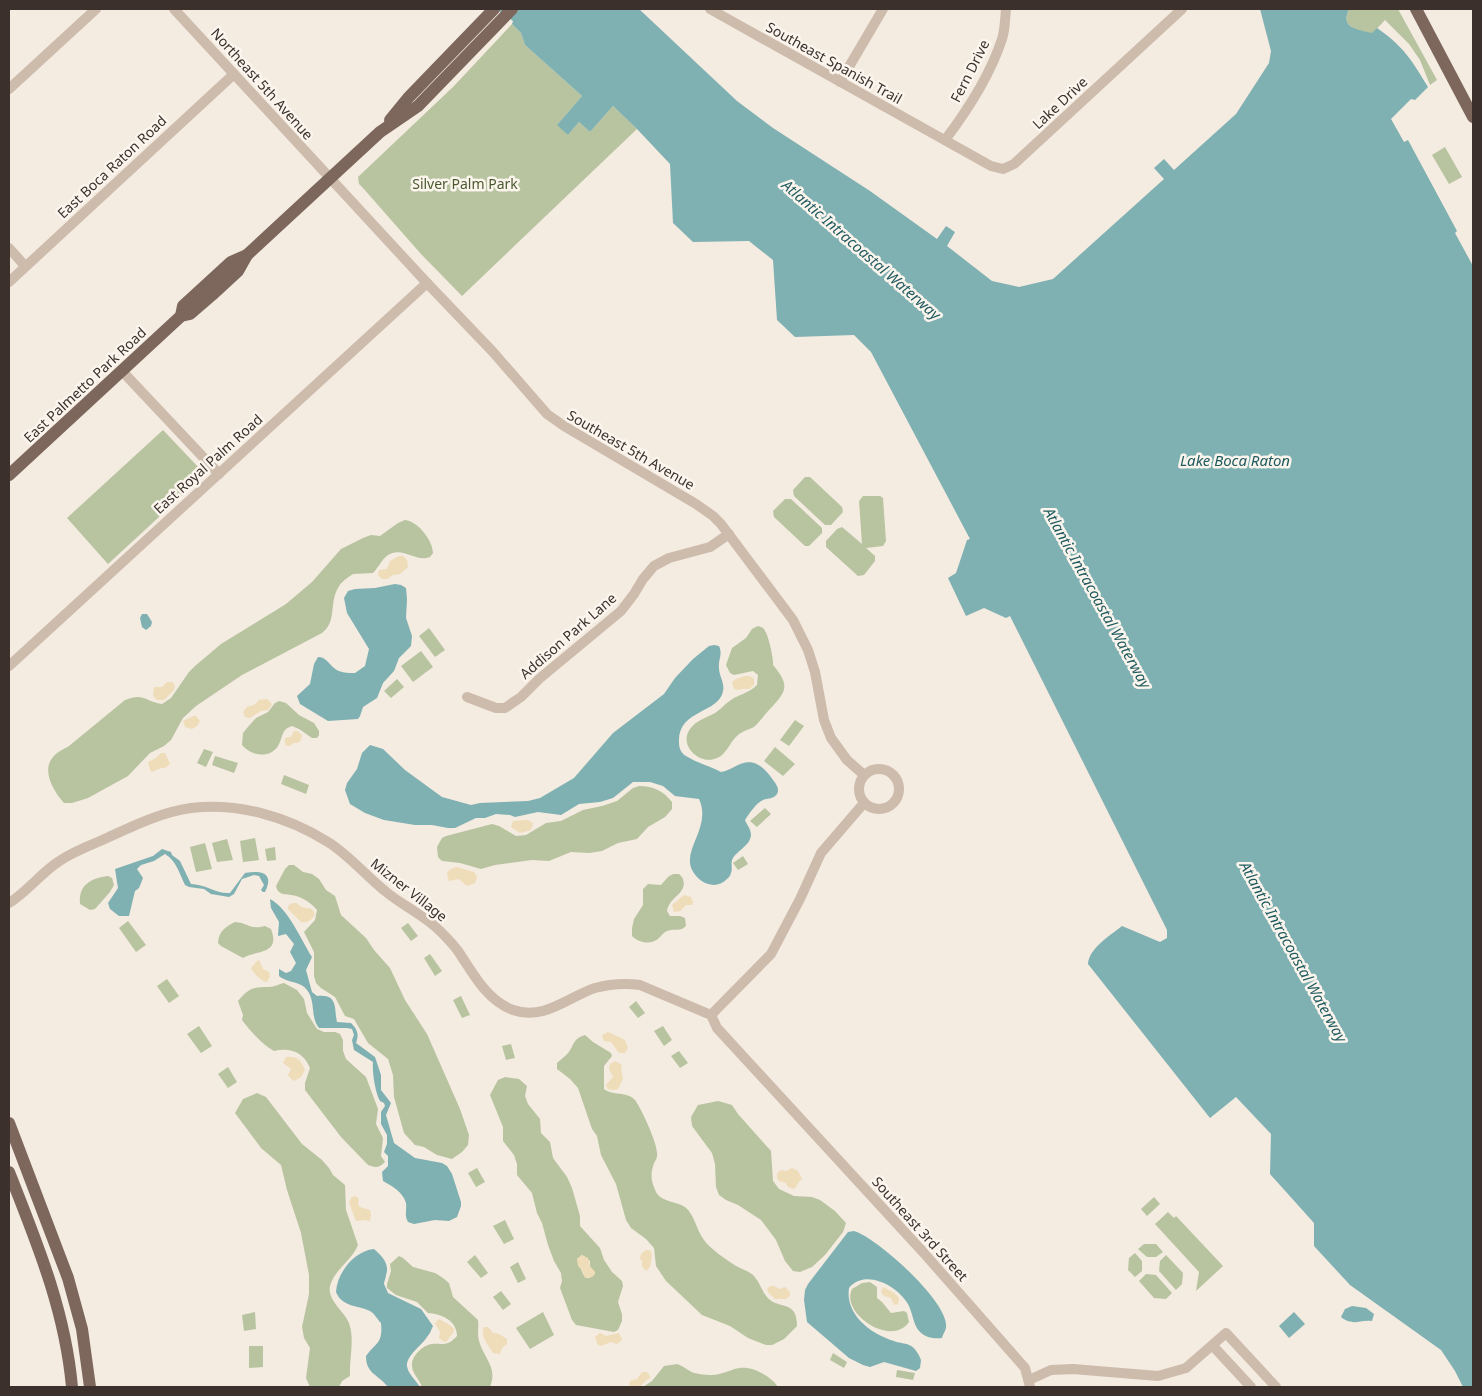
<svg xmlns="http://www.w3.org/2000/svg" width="1482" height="1396" viewBox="0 0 1482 1396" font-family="'Noto Sans',sans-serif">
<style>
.green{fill:#b8c4a0;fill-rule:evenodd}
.sand{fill:#efdcb8}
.water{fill:#7fb0b2}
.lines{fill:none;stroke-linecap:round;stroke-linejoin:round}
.minor{stroke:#cdbbac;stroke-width:10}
.major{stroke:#7d675c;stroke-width:12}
.labels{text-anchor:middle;stroke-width:5;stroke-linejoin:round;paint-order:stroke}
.street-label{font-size:14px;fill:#3b302b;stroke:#fbf5ee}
.park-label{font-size:14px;fill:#4a5a2e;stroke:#fbf5ee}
.water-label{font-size:15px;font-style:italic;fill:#1f5a5e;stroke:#fbf5ee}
</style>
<rect width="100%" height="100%" fill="#f4ebe1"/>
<g class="green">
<path d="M1349 9H1398L1437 80 1430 85 1420 60 1409 44 1385 20 1372 34C1357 29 1340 28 1349 9Z"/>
<path d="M512 24 521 33 525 45 582 96 558 124 568 135 579 122 590 132 613 106 637 129 462 296 421 254 363 188 359 184 358 177 453 87Z"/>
<path d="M1445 147 1462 177 1449 184 1432 155Z"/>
<path d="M163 430 200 469 198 481 108 564 67 518Z"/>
<path d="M805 477H810L842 507 843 512 831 525H825L794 496 793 490Z"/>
<path d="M863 496H880L883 498 886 541 883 546 866 548 875 556V561L864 575 858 576 826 547V541L837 529 842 527 862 544 859 501Z"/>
<path d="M785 499H791L822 528V533L809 546H805L774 517 773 511Z"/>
<path d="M405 520C418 521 433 541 433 553L430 557C415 563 404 546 388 555 381 560 379 567 373 573L353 574C347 578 341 582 338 588 329 603 337 622 322 633L242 675 196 706 183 718 171 740 164 746 150 753 128 776 88 798 72 803H64C54 792 41 771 53 757 57 752 64 749 69 746L125 700C144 692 146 702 162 704L171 698 189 672 195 666 221 644 286 604 312 582 341 549 363 538 371 535 380 536 398 523Z"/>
<path d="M758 626C763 628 763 627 765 631 768 634 774 660 773 665 791 686 786 692 769 710 764 715 760 722 754 727 748 730 742 731 737 736 730 742 726 755 717 758 700 766 678 745 690 729 696 721 705 718 713 714 720 711 724 704 731 700 739 694 748 694 757 685L758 675 753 671 734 675 730 673 726 665 732 648 746 638 752 629Z"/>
<path d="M429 628 445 650 435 657 419 636Z"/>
<path d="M421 651 433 667 413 682 401 666Z"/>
<path d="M397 679 404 687 391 698 384 691Z"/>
<path d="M279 701 286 703 299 715 314 723 319 731V735L317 738H312L299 729 292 726C281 729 283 738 278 746 270 759 251 756 242 745L243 733 247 728 256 718 268 712 275 703Z"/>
<path d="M795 720 804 726 789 746 780 740Z"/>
<path d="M775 747 795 764 783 776 764 761Z"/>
<path d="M204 749 213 752 206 767 197 763Z"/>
<path d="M215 756 238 763 234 773 212 765Z"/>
<path d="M284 775 309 785 306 794 281 784Z"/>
<path d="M639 786C654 786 663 791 672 802V809L665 817 648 827 637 839 618 843 602 851 589 853 571 852 549 861 532 860 495 865 481 869 460 863 442 861 438 857 437 847 442 838 446 836 492 824 499 826 516 836 526 835 546 823 561 821 583 810 602 806 617 801 633 788Z"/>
<path d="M765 808 771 814 757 827 750 821Z"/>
<path d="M255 838 259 860 243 862 240 841Z"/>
<path d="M227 839 233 860 217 862 212 843Z"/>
<path d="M205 843 212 869 196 872 190 847Z"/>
<path d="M275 847 276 860 267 861 265 849Z"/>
<path d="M743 856 748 864 738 870 733 863Z"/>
<path d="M289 865H294L303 872 312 874 319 879 326 890 335 896 341 915 366 938 374 950 390 968 405 1000 427 1034 460 1109 469 1135 468 1145 462 1152 452 1159 437 1155 424 1147 415 1145 404 1133 394 1097 393 1075 388 1059 368 1043 354 1019 345 1016 335 997 321 988 316 983 314 976V952L304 932 315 920 317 910C312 904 304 898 296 896 288 893 278 897 276 886L285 869Z"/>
<path d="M673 874H679L682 877C690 893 669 896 667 911L670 916H680L685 918 686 926C680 932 675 928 667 931 664 932 661 936 658 939 650 945 639 943 632 936V928L634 919 643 905V889L648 884 661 885 668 877Z"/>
<path d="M108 876 112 878 114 885 110 892 95 909 90 910 80 904C78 885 91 878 108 876Z"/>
<path d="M128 921 146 945 136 952 119 928Z"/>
<path d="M235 922C249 923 249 930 265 926L271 929C281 955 256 950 243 958L221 946 218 943C219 931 225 927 235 922Z"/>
<path d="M408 923 418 936 411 941 401 928Z"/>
<path d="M430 954 442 971 435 976 424 958Z"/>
<path d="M167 979 179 996 169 1003 157 986Z"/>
<path d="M284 983 297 990 304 999 307 1013 317 1029 324 1032H335L340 1034 343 1040V1051L346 1059 366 1077 378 1109 376 1124 383 1138 381 1156 385 1162C379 1168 376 1168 368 1165L341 1137 305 1090V1083L310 1068C304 1053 291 1047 274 1051 261 1043 251 1032 242 1020L243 1015 238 1001C249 988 253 987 269 987 274 987 279 984 284 983Z"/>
<path d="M461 996 470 1015 462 1018 453 1000Z"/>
<path d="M636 1001 645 1013 638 1018 629 1007Z"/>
<path d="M199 1026 212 1046 201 1053 187 1034Z"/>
<path d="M663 1026 672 1040 664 1046 654 1031Z"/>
<path d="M585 1035 593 1042 611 1053 612 1056 604 1066V1089C612 1096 627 1091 635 1100 641 1108 659 1146 657 1156 657 1159 655 1161 654 1163 650 1175 651 1181 656 1192 661 1202 676 1201 685 1207 695 1215 696 1230 704 1240 710 1249 727 1260 736 1266 742 1269 748 1271 753 1275 760 1282 762 1293 770 1300 782 1309 797 1301 797 1326L784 1339 772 1345H766L748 1338 730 1326 702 1315 666 1281 656 1266 654 1248 646 1239 631 1228 626 1220 616 1184 601 1155 597 1136 592 1129 578 1088 570 1079 557 1069V1063C561 1059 566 1056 569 1052 575 1043 573 1039 585 1035Z"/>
<path d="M511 1044 515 1058 506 1060 502 1046Z"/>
<path d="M679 1051 688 1063 680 1068 671 1056Z"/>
<path d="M228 1067 237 1082 228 1088 218 1074Z"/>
<path d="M505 1077 519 1079 527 1086 525 1096 528 1104 540 1119 541 1133 550 1142 553 1158 567 1177 572 1188 580 1216V1226L600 1248 604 1260 612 1272 622 1281 623 1286 618 1302 622 1314V1321L618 1330 614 1332 576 1325 572 1320 560 1288 562 1281 561 1273 554 1261 548 1245 542 1223 537 1213 532 1193 517 1175V1164L514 1155 503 1141V1127L490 1095 498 1080ZM582 1255 590 1261V1278H587L583 1274 577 1259Z"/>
<path d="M257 1093 266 1097 302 1144 322 1160 329 1168 333 1175 345 1185 346 1210 358 1245C352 1260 334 1270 330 1286 327 1300 344 1311 349 1323 355 1340 349 1359 350 1376L342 1381 339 1387H310L306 1378 310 1348 304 1338 302 1327 309 1294V1275L301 1233 287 1190 281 1165 261 1148 235 1113 243 1099Z"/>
<path d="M718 1101 732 1105 738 1114 771 1151 773 1181 779 1189 794 1196 812 1197 820 1200 835 1211 846 1223 843 1232 825 1255 812 1267 800 1272 793 1271 785 1261 776 1240 761 1220 738 1205 726 1200 719 1195 716 1187 715 1164 712 1153 692 1126 691 1117 698 1105Z"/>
<path d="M477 1168 485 1182 476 1187 468 1173Z"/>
<path d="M1154 1197 1160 1204 1147 1216 1141 1209Z"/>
<path d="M1168 1212 1174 1218 1176 1216 1223 1266 1196 1291 1199 1272 1155 1224Z"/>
<path d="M505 1220 514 1239 504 1244 493 1226Z"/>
<path d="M1144 1244H1156L1163 1252 1156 1257H1147L1138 1249Z"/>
<path d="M1135 1253 1142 1261V1271L1135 1277 1128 1270 1129 1258Z"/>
<path d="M475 1255 488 1273 481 1278 467 1262Z"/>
<path d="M1166 1255 1183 1273 1182 1284 1176 1290 1159 1271 1160 1261Z"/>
<path d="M399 1256 403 1258 413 1267 435 1273 443 1278 449 1283 453 1297 478 1320C479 1327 477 1334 479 1341 484 1359 498 1367 490 1387H422C420 1380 412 1373 412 1366 411 1356 423 1345 432 1344 437 1343 442 1345 448 1343 451 1342 454 1339 457 1336 457 1320 441 1314 428 1313L417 1302 396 1295 387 1288V1284L391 1271 390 1264Z"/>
<path d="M518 1262 526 1279 518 1283 510 1267Z"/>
<path d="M1146 1274 1156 1275 1172 1293 1166 1299 1154 1298 1139 1281Z"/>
<path d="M870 1282 877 1287V1298L882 1302 891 1313 904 1311 907 1313 909 1322C891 1348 840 1313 852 1289L862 1283Z"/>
<path d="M501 1291 511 1304 503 1310 493 1297Z"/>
<path d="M255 1312 256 1329 244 1331 242 1315Z"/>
<path d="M543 1312 554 1335 530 1349 516 1328Z"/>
<path d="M249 1346H263V1367L249 1368Z"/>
<path d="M833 1353 847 1362 844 1368 830 1360Z"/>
<path d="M677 1364C684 1366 688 1371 694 1373 699 1374 705 1375 710 1375 721 1376 730 1369 740 1368 753 1366 772 1377 778 1387H643L652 1381 664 1366Z"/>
<path d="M897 1370 915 1373 913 1380 896 1377Z"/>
</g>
<g class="sand">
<path d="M399 556H403L407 560 408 567 400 574 393 575 387 579H382L378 575 379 570 387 569 390 561Z"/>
<path d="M745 676H750L754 679V685L749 689C743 688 738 691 734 689L732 682 736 679Z"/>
<path d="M167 682H172L175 685 174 690 164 700H157L153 696 154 687H162Z"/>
<path d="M267 699 272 704 268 710 261 711 250 718 245 717 243 712 247 707 254 705 259 700Z"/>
<path d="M193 716H196L200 721 197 726 192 729 185 727 183 721Z"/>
<path d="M294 731H297L302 735 301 740 298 743H293L290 746 285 745V738L291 737Z"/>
<path d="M161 753H165L170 764 165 768H161L152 772 150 770 148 762 156 758Z"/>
<path d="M528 820 533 823 531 830 520 833 511 827 513 821Z"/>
<path d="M456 867 474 872 477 877 475 883 467 886 459 879 449 881 447 874 449 870Z"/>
<path d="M684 895 691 897 693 902 692 905H686L680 911 674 912 672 905Z"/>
<path d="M292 903H297L301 907 312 909 315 914C312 920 308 923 301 922L288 909V906Z"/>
<path d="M259 960 263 969 269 972 270 976 267 982C261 981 254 974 251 968L257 961Z"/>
<path d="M608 1032 625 1040 628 1048 625 1053H619L611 1042 604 1041 602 1035Z"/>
<path d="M286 1057C298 1056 301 1061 305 1070L301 1077 294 1081 291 1079 288 1075 291 1069 283 1063Z"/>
<path d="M615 1061 622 1065 621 1070 623 1079 618 1089 613 1090 608 1089 606 1085 613 1077 609 1069 610 1064Z"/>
<path d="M792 1168 798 1171 802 1179 798 1183 796 1187 793 1189 788 1187 786 1183 779 1181C776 1177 776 1173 781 1170L786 1171Z"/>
<path d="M356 1196 359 1199 358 1204 360 1207 370 1210 371 1215 370 1221 363 1220 357 1221 355 1219 349 1202 352 1197Z"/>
<path d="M646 1250H650L652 1255 650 1267 646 1271 642 1266V1261L640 1259 641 1254Z"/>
<path d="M582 1255 588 1258 590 1266 595 1272V1274L592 1277 585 1278 582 1270 578 1266 577 1259Z"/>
<path d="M770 1286H774L780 1289 785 1287 790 1292V1296L786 1299H775L768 1292 767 1289Z"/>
<path d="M883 1287 894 1293 899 1298 898 1304 894 1305 891 1298 884 1296 881 1292Z"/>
<path d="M439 1319C444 1322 450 1324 454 1329L453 1333 446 1342 443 1341 439 1338 440 1332 435 1323Z"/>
<path d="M484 1327H488L493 1333 499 1334 507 1339V1344L502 1348 500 1354 493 1353C488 1344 480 1337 484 1327Z"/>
<path d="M600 1333 606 1336 619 1333 622 1340 617 1344 611 1342 601 1346 598 1345 595 1337Z"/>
<path d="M642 1372H647L650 1376V1378L645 1381 640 1387H629L630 1381 637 1379Z"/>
</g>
<g class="water">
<path d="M496 9H639L737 101 773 128 870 191 937 239 946 226 955 232 947 246 992 281 1019 287 1053 279 1164 179 1154 168 1164 159 1174 170 1236 114 1269 63 1271 51 1260 9H1349C1340 28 1357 29 1372 33L1377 28C1404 47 1411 59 1428 87L1415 100 1411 99 1391 119 1404 142 1408 140 1457 231 1455 233 1473 266V1387H1463L1455 1371 1441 1350 1350 1285 1314 1246V1223L1270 1174 1271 1134 1236 1097 1210 1118 1088 964C1089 948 1111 935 1122 926L1160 942 1167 938V930L1010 616 1006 618 984 608 966 616 948 578 956 573 967 540 970 539 871 352 854 335 795 337 777 320 773 260 749 241 693 242 673 223 670 164 637 129 613 106 590 132 579 122 568 135 557 125 582 96 525 45 521 33 512 24 513 21Z"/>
<path d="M395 584 401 585 406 588 407 599 406 618 412 636 411 646 399 658 394 671 383 683 377 698 363 707 360 716 358 719 328 721 300 704 297 696 310 684 314 664 318 657C326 657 328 663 334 668 340 673 348 673 355 673L365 666 369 649 347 613 344 598 348 591 355 589 375 588Z"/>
<path d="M142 614H147L152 622 151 626 146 630 142 627 140 618Z"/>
<path d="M714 645 719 646C723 655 718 659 719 668 719 676 725 683 723 691 719 714 677 709 679 743 679 749 682 754 686 756 697 763 710 766 721 772 727 771 732 768 738 765 754 757 764 767 773 780 776 784 780 789 777 794 774 799 768 798 763 800 756 803 749 814 745 820 746 823 749 827 750 830 755 843 739 849 733 858 730 863 733 868 731 873 730 876 729 877 727 879 715 891 699 883 692 870 682 849 712 827 699 799L675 796 663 786 650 782H633L613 798 600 802 579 804 561 815 538 812 515 817 510 815 496 814 485 818H476L455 828H448L432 825H415L384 820 365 813 350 804 345 790 347 783 357 769 362 753 370 745 383 749 405 770 442 797 471 805 480 803 528 801 540 798 574 778 613 733 664 694 675 678 693 659 709 646Z"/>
<path d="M162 849 171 852 172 855 180 861 191 884C205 884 216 894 230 893L245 873C260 870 275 872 265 892H263L261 890 264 885 259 876 254 875 242 879 234 894 229 897 211 894 204 889 189 887 185 885C180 875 176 860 165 854L154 861 141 865 137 869 143 878 139 888 135 891 129 916H119L110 909 108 903 118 888 115 869 153 856Z"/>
<path d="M270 899C288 908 301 940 312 957L306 970 312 992 317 996C339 993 334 1010 337 1022L351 1023C358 1030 359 1035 356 1043L375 1057 381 1075V1090L391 1103 386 1115 394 1143 415 1158 442 1163 447 1166 452 1174 461 1202V1206L457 1217 449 1221 435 1220 414 1224 408 1222C404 1215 407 1210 406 1203 403 1192 392 1186 383 1181L382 1172 388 1166V1156L384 1152 387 1144V1135L381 1124V1112L385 1106 384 1103 380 1101C375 1092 372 1071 373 1062L354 1050 352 1040 354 1035 352 1029 347 1028H319C310 1017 316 1001 307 990 301 981 287 983 279 976V969L286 973 291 971 296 963 290 952 294 944 286 934 278 936 279 922 271 908Z"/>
<path d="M854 1231C876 1237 949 1302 946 1327 946 1330 943 1334 942 1338 935 1339 926 1338 920 1332 913 1325 913 1313 908 1304 898 1286 865 1268 849 1288 845 1315 871 1334 894 1341 898 1343 905 1343 909 1345 915 1347 919 1355 921 1360L920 1368 916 1371 884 1362 870 1367 863 1365 849 1358 807 1322 804 1300 805 1290 808 1284 848 1232Z"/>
<path d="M374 1249C382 1256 390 1264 386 1275 386 1278 384 1281 384 1284L388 1293 392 1295 421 1309 433 1326C431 1330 430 1334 427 1337 422 1345 406 1356 407 1366 408 1374 416 1380 420 1387H388C378 1374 366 1374 366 1356 376 1342 383 1344 381 1323 377 1319 375 1314 370 1311 357 1305 342 1307 336 1292 337 1273 354 1251 374 1249Z"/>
<path d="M1352 1306 1366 1308 1374 1314 1372 1321C1359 1319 1354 1327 1341 1317L1345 1309Z"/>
<path d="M1294 1312 1305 1324 1289 1338 1279 1326Z"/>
</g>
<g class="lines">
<g class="minor">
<path d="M174 9 427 283 493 352 547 414 564 426 696 504 713 516 721 524 793 620 808 650 815 672 824 720 831 738 847 760 864 775"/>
<path d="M710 9 991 166 1003 169 1014 164 1182 9"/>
<path d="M840 82 883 9"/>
<path d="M9 89 96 9"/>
<path d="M945 140C967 111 990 76 1002 39 1005 30 1005 19 1006 9"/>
<path d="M9 248 25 266"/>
<path d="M9 282 234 74"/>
<path d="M122 371 219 474"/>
<path d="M9 666 427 283"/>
<path d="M467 697 496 708H505L521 697 539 679 621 611 634 594 643 579 654 566 669 558 710 547 729 534"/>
<circle cx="879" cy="789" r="20"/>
<path d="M9 903C27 892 40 874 58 862 73 851 92 845 109 837 135 825 162 812 191 808 238 802 288 817 328 842 349 855 366 876 385 891 403 906 424 915 440 931 446 937 453 944 458 951 473 973 486 1000 513 1010 544 1021 568 997 595 988 610 984 625 983 640 985L711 1015 717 1028 923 1252 1025 1368 1030 1387"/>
<path d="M711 1015 771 954 800 899 821 853 864 803"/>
<path d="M1213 1346 1251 1387"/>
<path d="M1029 1380 1051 1370 1073 1369 1158 1376 1186 1368 1226 1333 1276 1387"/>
</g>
<g class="major">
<path d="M1416 9 1473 117"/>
<path d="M390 120 408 98 494 9"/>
<path d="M181 316 183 306 231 262 247 255"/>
<path d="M9 475 181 316 190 314 212 295 238 271 247 255 380 132 418 106 512 9"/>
<path d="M9 1123 68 1278 82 1329 90 1387"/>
<path d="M9 1172C37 1243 65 1310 72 1387"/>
</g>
</g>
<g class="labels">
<g class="street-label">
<text transform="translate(834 63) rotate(29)" y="5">Southeast Spanish Trail</text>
<text transform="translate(970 71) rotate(-63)" y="5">Fern Drive</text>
<text transform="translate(262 84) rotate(48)" y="5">Northeast 5th Avenue</text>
<text transform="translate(1060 103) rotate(-43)" y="5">Lake Drive</text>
<text transform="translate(112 167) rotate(-43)" y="5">East Boca Raton Road</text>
<text transform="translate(85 385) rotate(-43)" y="5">East Palmetto Park Road</text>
<text transform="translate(631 450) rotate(30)" y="5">Southeast 5th Avenue</text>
<text transform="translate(208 464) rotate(-42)" y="5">East Royal Palm Road</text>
<text transform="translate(568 636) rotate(-41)" y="5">Addison Park Lane</text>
<text transform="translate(409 890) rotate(38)" y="5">Mizner Village</text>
<text transform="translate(920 1229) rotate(48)" y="5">Southeast 3rd Street</text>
</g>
<g class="park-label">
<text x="465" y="189">Silver Palm Park</text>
</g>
<g class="water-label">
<text transform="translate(861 250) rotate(41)" y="5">Atlantic Intracoastal Waterway</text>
<text x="1235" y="466">Lake Boca Raton</text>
<text transform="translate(1097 598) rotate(61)" y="5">Atlantic Intracoastal Waterway</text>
<text transform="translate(1293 952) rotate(61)" y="5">Atlantic Intracoastal Waterway</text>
</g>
</g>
<rect width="1482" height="1396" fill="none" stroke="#3b302b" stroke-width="20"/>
</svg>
